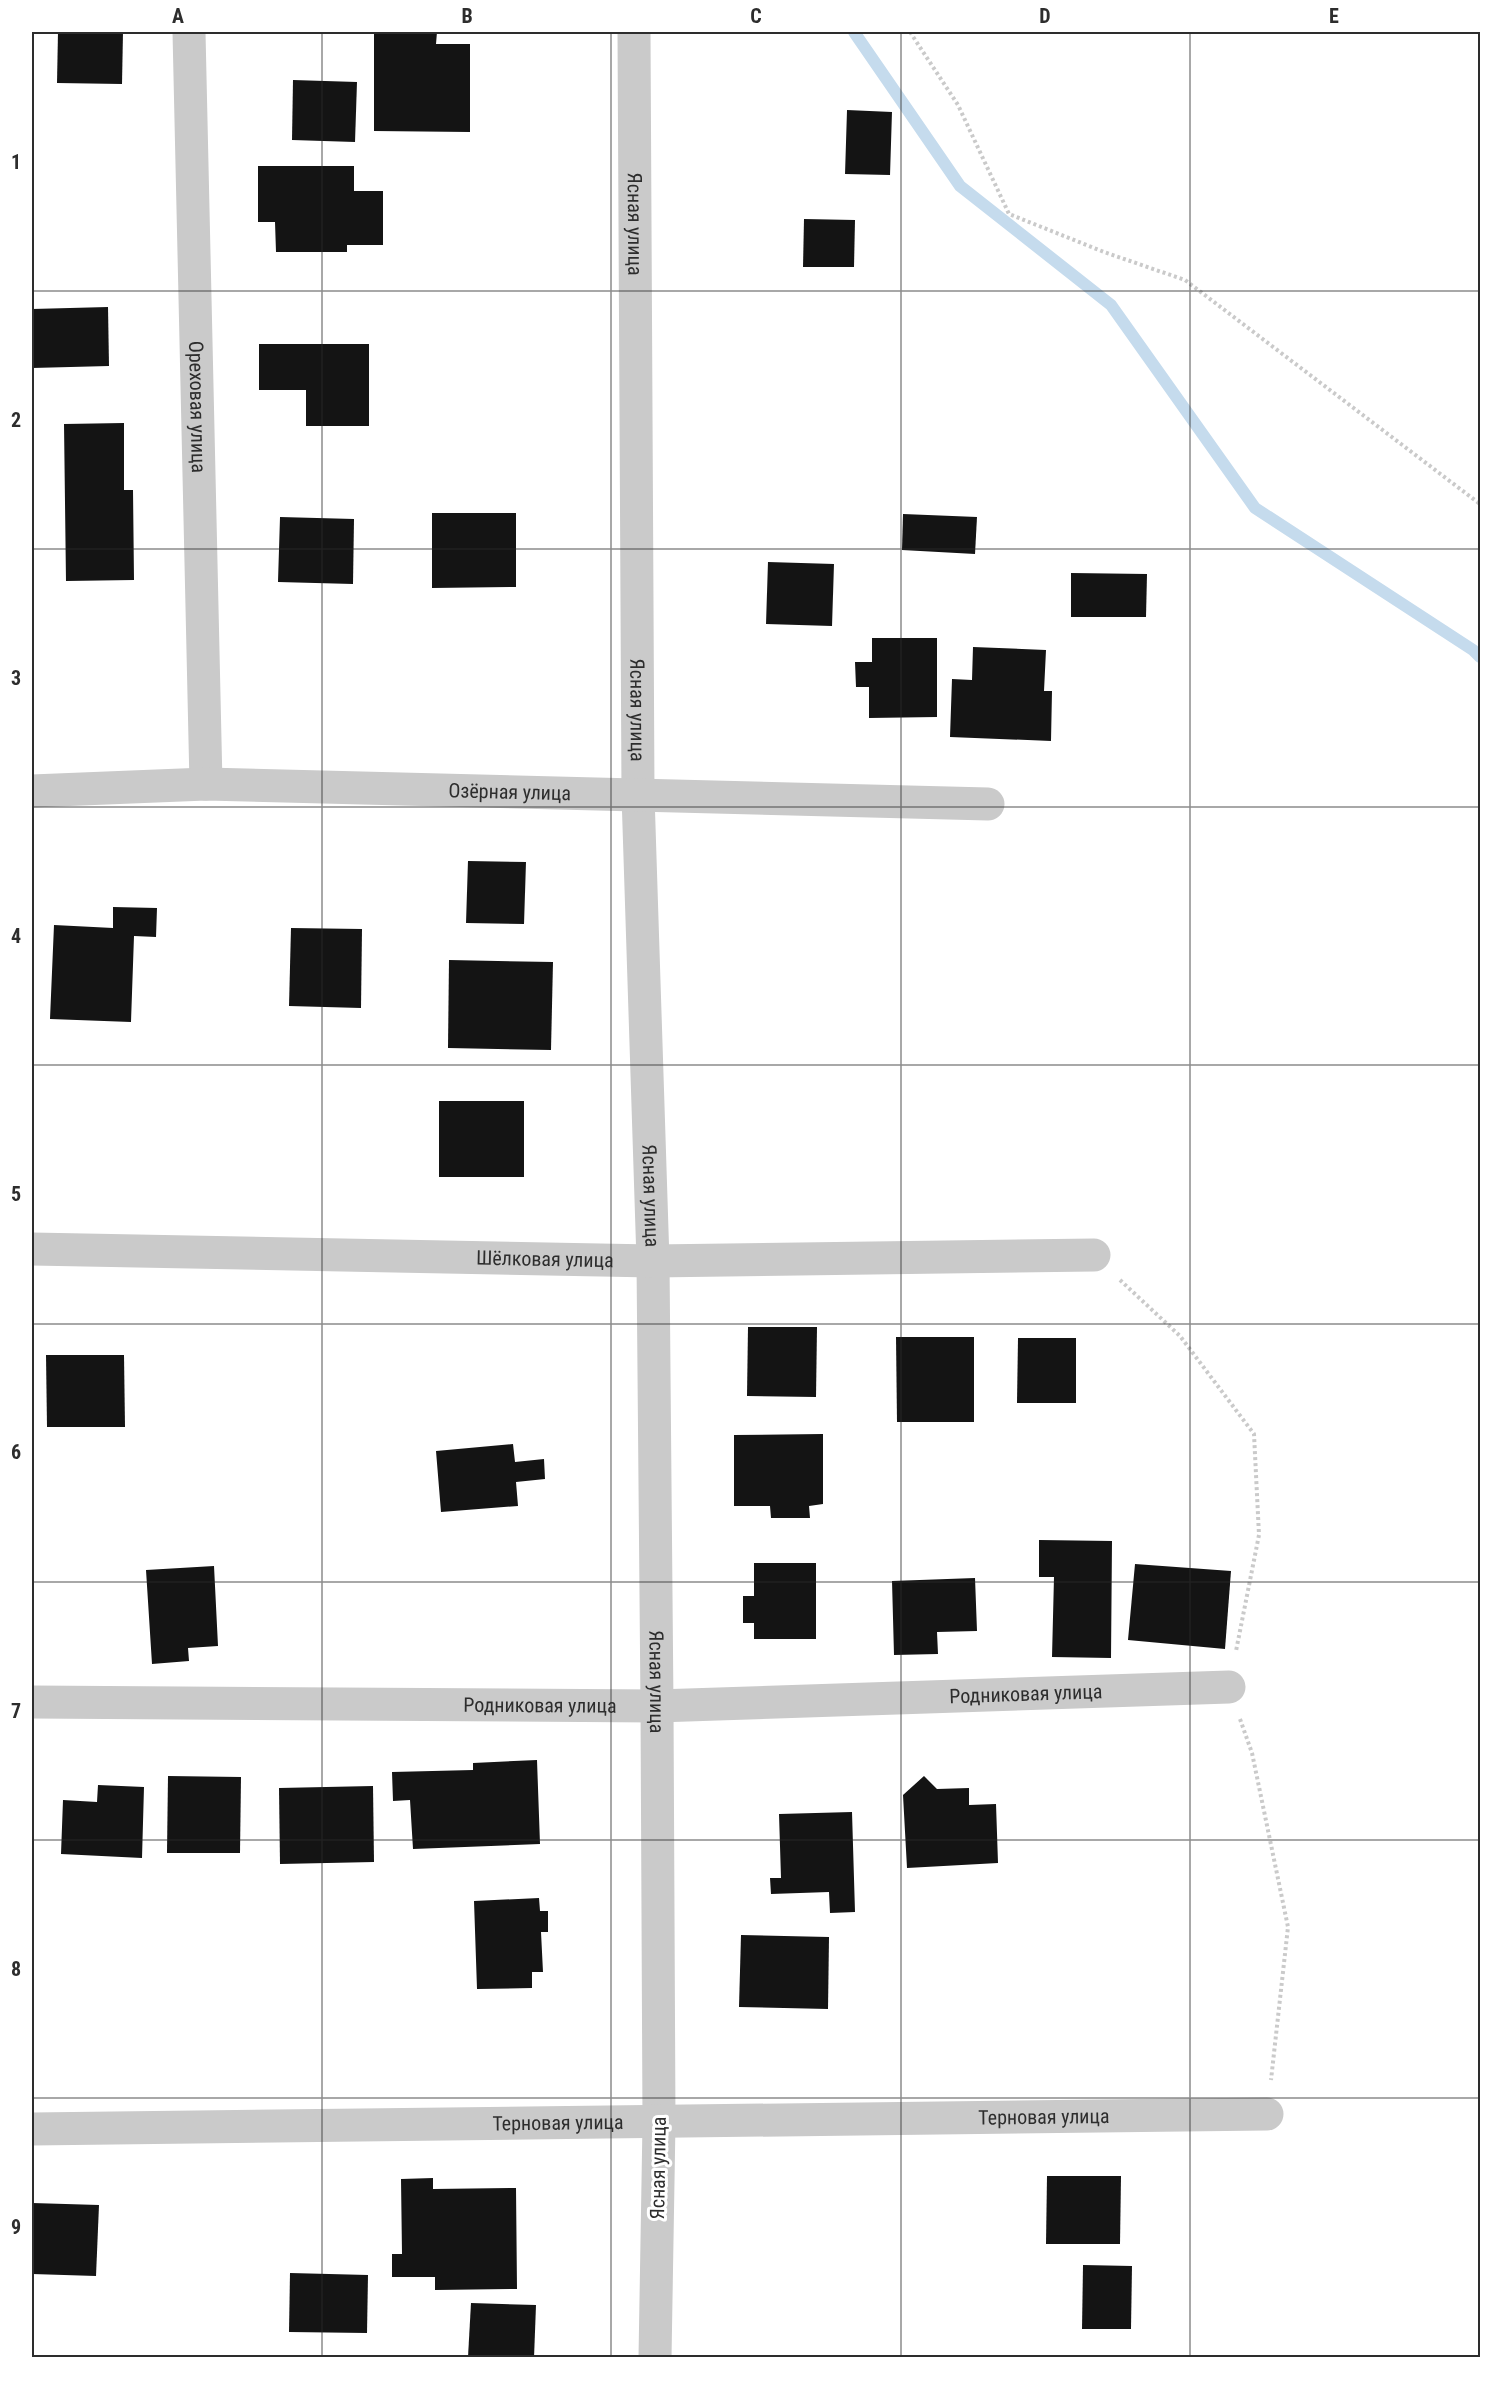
<svg xmlns="http://www.w3.org/2000/svg" width="1512" height="2389" viewBox="0 0 1512 2389" font-family="'Roboto Condensed',sans-serif">
<style>
.lines{fill:none;stroke-linecap:round;stroke-linejoin:round}
.stream{stroke:#c5dbed;stroke-width:12}
.building{fill:#141414}
.path{stroke:#cacaca;stroke-width:4;stroke-dasharray:3 3;stroke-linecap:butt}
.street{stroke:#cacaca;stroke-width:33}
.grid{fill:none;stroke:#2d2d2d;stroke-width:1.5;stroke-opacity:0.55}
.labels{text-anchor:middle;stroke-width:6;stroke-linejoin:round;paint-order:stroke}
.street-label{font-size:20px;fill:#2d2d2d;stroke:#fff}
.neatline{fill:none;stroke:#2d2d2d;stroke-width:2}
.grid-label{font-size:20px;text-anchor:middle;font-weight:bold;fill:#2d2d2d}
</style>
<rect width="100%" height="100%" fill="#fff"/>
<g class="lines">
<path class="stream" d="M854 32 960 186 1111 305 1255 508 1473 650 1480 657"/>
</g>
<g class="building">
<path d="M58 32H123L122 84 57 83Z"/>
<path d="M374 32H437L436 44H470V132L374 131Z"/>
<path d="M293 80 357 82 355 142 292 140Z"/>
<path d="M847 110 892 112 890 175 845 174Z"/>
<path d="M258 166H354V191H383V245H347V252H276L275 222H258Z"/>
<path d="M804 219 855 220 854 267H803Z"/>
<path d="M108 307 109 366 32 368V309Z"/>
<path d="M259 344H369V426H306V390H259Z"/>
<path d="M124 423V490H133L134 580 66 581 64 424Z"/>
<path d="M432 513H516V587L432 588Z"/>
<path d="M903 514 977 517 975 554 902 550Z"/>
<path d="M280 517 354 519 353 584 278 582Z"/>
<path d="M768 562 834 564 832 626 766 624Z"/>
<path d="M1071 573 1147 574 1146 617H1071Z"/>
<path d="M872 638H937V717L869 718V687H856L855 662H872Z"/>
<path d="M973 647 1046 650 1044 691H1052L1051 741 950 737 952 679 972 680Z"/>
<path d="M468 861 526 862 524 924 466 923Z"/>
<path d="M113 907 157 908 156 937 134 936 131 1022 50 1019 54 925 113 928Z"/>
<path d="M291 928 362 929 361 1008 289 1006Z"/>
<path d="M449 960 553 962 551 1050 448 1048Z"/>
<rect x="439" y="1101" width="85" height="76"/>
<path d="M748 1327H817L816 1397 747 1396Z"/>
<path d="M896 1337H974V1422H897Z"/>
<path d="M1018 1338H1076V1403H1017Z"/>
<path d="M46 1355H124L125 1427H47Z"/>
<path d="M823 1434V1504L809 1506 810 1518H771L770 1506H734V1435Z"/>
<path d="M513 1444 515 1462 544 1459 545 1479 516 1482 518 1506 441 1512 436 1451Z"/>
<path d="M1039 1540 1112 1541 1111 1658 1052 1657 1054 1577H1039Z"/>
<path d="M754 1563H816V1639H754V1623H743V1596H754Z"/>
<path d="M1135 1564 1231 1571 1225 1649 1128 1640Z"/>
<path d="M214 1566 218 1646 188 1648 189 1661 152 1664 146 1570Z"/>
<path d="M975 1578 977 1631 937 1632 938 1654 894 1655 892 1581Z"/>
<path d="M537 1760 540 1844 413 1849 410 1800 393 1801 392 1772 473 1770V1763Z"/>
<path d="M168 1776 241 1777 240 1853H167Z"/>
<path d="M924 1776 937 1789 969 1788V1805L996 1804 998 1863 907 1868 903 1795Z"/>
<path d="M98 1785 144 1787 142 1858 61 1854 63 1800 97 1802Z"/>
<path d="M373 1786 374 1862 280 1864 279 1788Z"/>
<path d="M852 1812 855 1912 830 1913 829 1892 771 1894 770 1878H781L779 1814Z"/>
<path d="M539 1898 540 1911H548V1932H541L543 1972H532V1988L477 1989 474 1901Z"/>
<path d="M741 1935 829 1937 828 2009 739 2007Z"/>
<path d="M1047 2176H1121L1120 2244H1046Z"/>
<path d="M433 2178V2189L516 2188 517 2289 435 2290V2277H392V2254H402L401 2179Z"/>
<path d="M32 2203 99 2205 96 2276 32 2274Z"/>
<path d="M1083 2265 1132 2266 1131 2329H1082Z"/>
<path d="M290 2273 368 2275 367 2333 289 2332Z"/>
<path d="M471 2303 536 2305 534 2358 468 2357Z"/>
</g>
<g class="lines">
<g class="path">
<path d="M910 32 958 105 1009 214 1104 252 1185 280 1480 504"/>
<path d="M1120 1280 1180 1336 1254 1434 1259 1535 1236 1651"/>
<path d="M1240 1719 1252 1753 1288 1927 1271 2080"/>
</g>
<g class="street">
<path id="s1" d="M189 32 206 784"/>
<path id="s2" d="M634 32 638 795 653 1261 657 1706 659 2123 655 2358"/>
<path id="s3" d="M32 791 206 784 988 804"/>
<path id="s4" d="M32 1249 653 1261 1094 1255"/>
<path id="s5" d="M32 1702 657 1706 1229 1687"/>
<path id="s6" d="M32 2129 1267 2114"/>
</g>
</g>
<path class="grid" d="M322 32V2358M611 32V2358M901 32V2358M1190 32V2358M32 291H1480M32 549H1480M32 807H1480M32 1065H1480M32 1324H1480M32 1582H1480M32 1840H1480M32 2098H1480"/>
<g class="labels">
<g class="street-label">
<text dy="7" stroke="none"><textPath href="#s2" startOffset="192">Ясная улица</textPath></text>
<text dy="7" stroke="none"><textPath href="#s1" startOffset="375">Ореховая улица</textPath></text>
<text dy="7" stroke="none"><textPath href="#s2" startOffset="678">Ясная улица</textPath></text>
<text dy="7" stroke="none"><textPath href="#s3" startOffset="478">Озёрная улица</textPath></text>
<text dy="7" stroke="none"><textPath href="#s2" startOffset="1164">Ясная улица</textPath></text>
<text dy="7" stroke="none"><textPath href="#s4" startOffset="513">Шёлковая улица</textPath></text>
<text dy="7" stroke="none"><textPath href="#s2" startOffset="1650">Ясная улица</textPath></text>
<text dy="7" stroke="none"><textPath href="#s5" startOffset="994">Родниковая улица</textPath></text>
<text dy="7" stroke="none"><textPath href="#s5" startOffset="508">Родниковая улица</textPath></text>
<text dy="7" stroke="none"><textPath href="#s6" startOffset="1012">Терновая улица</textPath></text>
<text dy="7" stroke="none"><textPath href="#s6" startOffset="526">Терновая улица</textPath></text>
<text transform="translate(658 2168) rotate(-89)" y="7">Ясная улица</text>
</g>
</g>
<rect width="1512" height="2389" fill="none" stroke="#ffffff" stroke-width="66"/>
<rect x="33" y="33" width="1446" height="2323" class="neatline"/>
<g class="grid-label">
<text x="178" y="23">A</text>
<text x="467" y="23">B</text>
<text x="756" y="23">C</text>
<text x="1045" y="23">D</text>
<text x="1334" y="23">E</text>
<text x="16" y="169">1</text>
<text x="16" y="427">2</text>
<text x="16" y="685">3</text>
<text x="16" y="943">4</text>
<text x="16" y="1201">5</text>
<text x="16" y="1459">6</text>
<text x="16" y="1718">7</text>
<text x="16" y="1976">8</text>
<text x="16" y="2234">9</text>
</g>
</svg>
